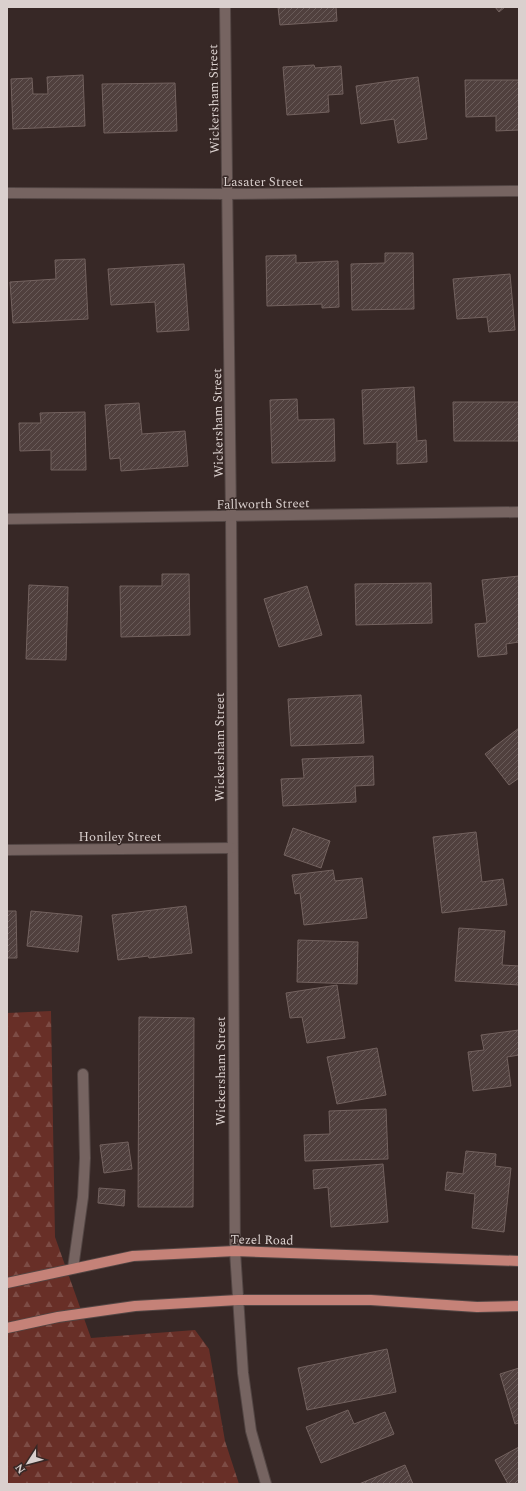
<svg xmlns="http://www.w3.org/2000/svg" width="526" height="1491" viewBox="0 0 526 1491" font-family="Spectral,serif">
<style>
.forest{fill:url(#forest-firs)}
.building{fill:url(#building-hatch);stroke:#73625f}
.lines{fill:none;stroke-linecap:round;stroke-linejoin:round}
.minor-casing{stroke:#534644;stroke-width:12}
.major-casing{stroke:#534644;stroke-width:12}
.minor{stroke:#766461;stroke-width:10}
.major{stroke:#c58278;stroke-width:10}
.labels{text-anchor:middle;stroke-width:3;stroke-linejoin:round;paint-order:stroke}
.street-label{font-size:13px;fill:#dad0ce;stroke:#372826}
</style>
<defs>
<pattern id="forest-firs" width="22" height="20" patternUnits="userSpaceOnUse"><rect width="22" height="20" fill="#682f27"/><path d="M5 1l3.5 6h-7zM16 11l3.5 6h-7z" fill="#7d4c45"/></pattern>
<pattern id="building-hatch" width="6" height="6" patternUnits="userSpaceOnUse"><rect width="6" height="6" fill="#50403e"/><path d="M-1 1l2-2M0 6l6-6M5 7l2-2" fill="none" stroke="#695b59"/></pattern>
</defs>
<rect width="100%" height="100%" fill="#372826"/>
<path class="forest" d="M51 1011 55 1237 91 1338 195 1330 209 1349 225 1441 239 1484H7V1013Z"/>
<g class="building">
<path d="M278 7H336L337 21 280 25Z"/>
<path d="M495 7H505L499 12Z"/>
<path d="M314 65 315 68 341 66 343 94 328 95 329 112 287 115 283 67Z"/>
<path d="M83 75 85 126 13 129 11 79 32 78 33 94H48L47 77Z"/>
<path d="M418 77 427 139 398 143 394 119 361 124 356 86Z"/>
<path d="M465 80H519V130L496 131V116L466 117Z"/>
<path d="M175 83 177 131 104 133 102 84Z"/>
<path d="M385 253H413L414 309 352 310 351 264 385 263Z"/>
<path d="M296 255V263L338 261 339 307 322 308V304L267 306 266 256Z"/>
<path d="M85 259 88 319 13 323 10 282 56 279 55 260Z"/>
<path d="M184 264 189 330 157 332 155 302 111 305 108 269Z"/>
<path d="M510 274 515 330 489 332 487 317 457 319 453 279Z"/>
<path d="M414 387 417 441 426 440 427 462 397 464V442L364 444 362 390Z"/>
<path d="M297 399 298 420 334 419 335 461 272 463 270 400Z"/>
<path d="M453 402H519V441H454Z"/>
<path d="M139 403 142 434 185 431 188 466 121 471 120 458 110 459 105 405Z"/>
<path d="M85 412 86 470H51V450L20 451 19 423H41L40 413Z"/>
<path d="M162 574H189L190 635 121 637 120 586H162Z"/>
<path d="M519 576V642L506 644 507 654 478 657 475 624 487 623 482 580Z"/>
<path d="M431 583 432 623 356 625 355 584Z"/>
<path d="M29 585 68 587 66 660 26 659Z"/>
<path d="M307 586 322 635 279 647 264 599Z"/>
<path d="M361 695 364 743 291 746 288 699Z"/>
<path d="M519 728V778L509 785 485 754Z"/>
<path d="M373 756 374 785 355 786 356 802 283 806 281 779 304 778 302 759Z"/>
<path d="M293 828 330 841 321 868 284 855Z"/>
<path d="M476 832 482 882 503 879 507 905 442 913 433 837Z"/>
<path d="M333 870 335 881 362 878 367 918 304 925 300 893 295 894 292 875Z"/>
<path d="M186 906 192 953 149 958 148 956 118 960 112 915Z"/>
<path d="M7 911H16L17 958H7Z"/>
<path d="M31 911 82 916 78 952 27 946Z"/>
<path d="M459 928 505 931 502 965 519 966V985L455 981Z"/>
<path d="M298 940 358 942 357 984 297 982Z"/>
<path d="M337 985 345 1038 307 1043 302 1017 290 1018 286 993Z"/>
<path d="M139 1017 194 1018 193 1207H138Z"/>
<path d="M519 1030V1055L507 1057 511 1086 473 1091 468 1052 484 1050 481 1035Z"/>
<path d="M377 1048 386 1095 337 1104 327 1057Z"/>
<path d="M386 1109 388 1159 305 1161 304 1135 330 1134 329 1111Z"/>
<path d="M128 1142 132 1169 104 1173 100 1145Z"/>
<path d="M466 1151 496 1154 495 1166 511 1168 504 1232 472 1228 475 1194 445 1190 447 1172 463 1174Z"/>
<path d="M383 1164 388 1222 331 1227 328 1187 314 1189 313 1170Z"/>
<path d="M99 1188 125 1190 124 1206 98 1203Z"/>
<path d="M387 1349 396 1392 307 1410 298 1368Z"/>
<path d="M519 1368V1423L515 1424 500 1374Z"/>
<path d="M348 1410 354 1424 385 1412 394 1434 321 1463 306 1427Z"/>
<path d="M519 1447V1484H508L495 1460Z"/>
<path d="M405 1465 413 1484H359Z"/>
</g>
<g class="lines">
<g class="minor-casing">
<g id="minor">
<path d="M225 7 231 517 235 1251 243 1373 251 1431 266 1484"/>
<path d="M7 193 227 194 519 191"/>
<path d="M7 519 519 512"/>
<path d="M7 850 232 848"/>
<path d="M73 1268 83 1197 85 1158 83 1074"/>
</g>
</g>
<g class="major-casing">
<g id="major">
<path d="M7 1283 133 1256 235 1251 519 1261"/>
<path d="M7 1328 58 1317 135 1306 238 1300H371L477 1307 519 1306"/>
</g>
</g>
<use href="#minor" class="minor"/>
<use href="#major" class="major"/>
</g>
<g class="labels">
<g class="street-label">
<text transform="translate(213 99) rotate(-91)" y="5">Wickersham Street</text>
<text x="263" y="186">Lasater Street</text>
<text transform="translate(217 423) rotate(-91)" y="5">Wickersham Street</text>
<text transform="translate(263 503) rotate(-1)" y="5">Fallworth Street</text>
<text transform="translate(219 747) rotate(-90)" y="5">Wickersham Street</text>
<text x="120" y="841">Honiley Street</text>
<text transform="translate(220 1071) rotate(-90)" y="5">Wickersham Street</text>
<text transform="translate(262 1239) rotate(1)" y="5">Tezel Road</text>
</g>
</g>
<rect width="526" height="1491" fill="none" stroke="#dad0ce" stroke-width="16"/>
<g transform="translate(28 1463) rotate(234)" stroke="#372826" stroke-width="3" paint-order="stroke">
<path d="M0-3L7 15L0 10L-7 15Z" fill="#dad0ce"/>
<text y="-6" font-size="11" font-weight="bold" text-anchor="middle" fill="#dad0ce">N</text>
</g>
</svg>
